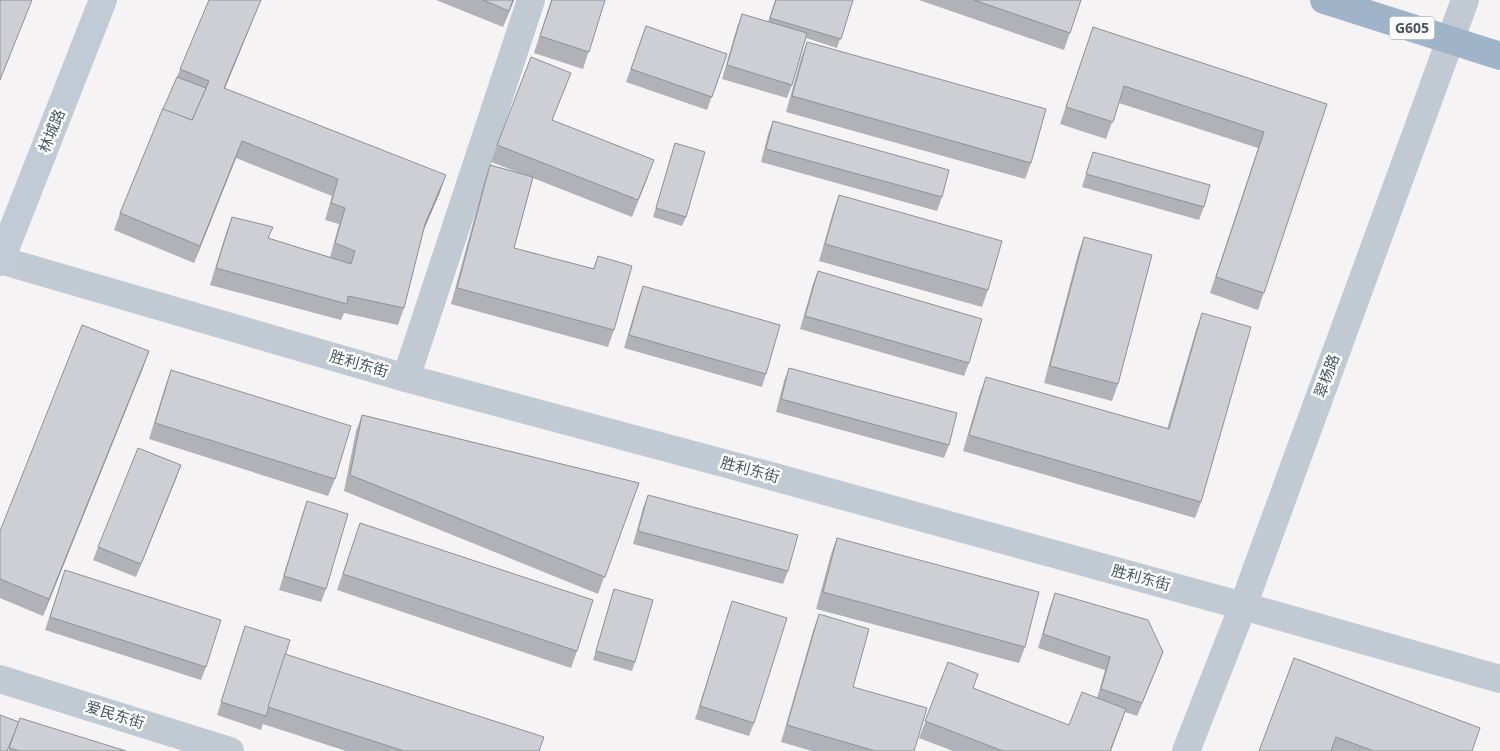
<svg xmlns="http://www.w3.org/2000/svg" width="1500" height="751" viewBox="0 0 1500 751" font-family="'Open Sans','Noto Sans SC',sans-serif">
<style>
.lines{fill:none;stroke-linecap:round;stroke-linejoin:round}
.minor{stroke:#c1cad2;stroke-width:28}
.tertiary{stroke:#c1cad2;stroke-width:28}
.secondary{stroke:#c1cbd6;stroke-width:28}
.trunk{stroke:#9fb4c9;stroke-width:28}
.wall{fill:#b0b2b7}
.shaded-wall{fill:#909195}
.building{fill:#cdcfd5;stroke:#909195}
.labels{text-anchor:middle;stroke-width:5;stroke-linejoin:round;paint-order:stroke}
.shield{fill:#fff;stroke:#808990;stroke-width:1}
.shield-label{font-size:14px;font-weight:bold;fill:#4a5661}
.street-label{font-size:15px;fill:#4a5661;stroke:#fff}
</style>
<rect width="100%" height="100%" fill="#f5f3f3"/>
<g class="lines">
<path class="minor" d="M406 378 531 0"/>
<g class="tertiary">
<path d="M0 260 406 378 727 464 1243 606 1500 679"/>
<path d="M0 679 230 751"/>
<path d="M1186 751 1243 606 1465 0"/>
</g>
<path class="secondary" d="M0 262 103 0"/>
<path class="trunk" d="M1324 0 1500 56"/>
</g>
<g class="wall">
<path d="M209 0H261L225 88 440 192 424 229 404 308 398 325 344 313 341 320 210 285 226 233 232 217 268 238 330 257 339 224 325 220 332 196 236 158 194 263 114 230 120 213Z"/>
<path d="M436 0H514L503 27Z"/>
<path d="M551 0H605L583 69 534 53Z"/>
<path d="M775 0H853L837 48 806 38 792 85 787 98 722 79 737 27 742 14 768 22Z"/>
<path d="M919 0H1081L1064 50Z"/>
<path d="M646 26 727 54 707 110 626 82Z"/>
<path d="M1093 27 1327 104 1258 310 1210 293 1258 148 1119 103 1106 139 1060 124Z"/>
<path d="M807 42 1031 163 1025 179 786 112 801 58Z"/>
<path d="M571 73 552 120 648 177 632 217 533 178 514 248 593 269 598 256 614 330 608 347 451 304 484 182 490 165 520 173 491 162 497 145Z"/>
<path d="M773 121 942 197 937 211 761 162 768 134Z"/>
<path d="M675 143 686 217 682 226 653 217Z"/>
<path d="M1093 152 1204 207 1199 220 1082 187Z"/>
<path d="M839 195 988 290 982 307 819 261 833 212Z"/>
<path d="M1084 237 1118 384 1112 401 1044 383 1078 254Z"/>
<path d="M818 271 969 363 964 376 800 329 813 284Z"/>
<path d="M643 286 766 374 762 387 624 348 638 300Z"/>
<path d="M1202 313 1201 502 1195 518 963 451 980 393 986 377 1167 429 1196 330Z"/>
<path d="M149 351 43 616 0 598V531Z"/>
<path d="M789 368 949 445 944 458 776 412 784 381Z"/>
<path d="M171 370 335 479 328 496 149 439 165 387Z"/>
<path d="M362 415 639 483 598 594 344 491 356 431Z"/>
<path d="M181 465 136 577 93 560 98 547Z"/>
<path d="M648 495 788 571 783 584 633 544 643 508Z"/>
<path d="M307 501 326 589 321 602 279 590 302 515Z"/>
<path d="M360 523 577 651 571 668 337 590Z"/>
<path d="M837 538 1025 647 1019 663 816 609 831 554Z"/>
<path d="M65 570 206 667 201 680 45 630Z"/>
<path d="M614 589 635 662 632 671 593 660Z"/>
<path d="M1055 593 1163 652 1137 716 1125 712 1111 751H953L919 738 948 662 973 688 1069 725 1097 698 1105 670 1038 648 1050 607Z"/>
<path d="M732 601 754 723 749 736 695 719Z"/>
<path d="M819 614 853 687 914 751H812L781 742 813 631Z"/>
<path d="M245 626 286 654 539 751H346L263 724 261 730 217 715Z"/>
<path d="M1294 658 1472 751H1259Z"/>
<path d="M19 722 126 751H8Z"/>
</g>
<g class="shaded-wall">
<path d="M261 0 218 105 224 88Z"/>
<path d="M513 0H514L503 27 509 11Z"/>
<path d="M242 141 236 158 194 263 200 246Z"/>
<path d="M446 175 440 192 419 241 425 224Z"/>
<path d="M149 351 143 368 43 616 49 599Z"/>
<path d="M181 465 176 479 136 577 141 564Z"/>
<path d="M1163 652 1158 665 1137 716 1142 703Z"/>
</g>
<g class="building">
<path d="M0 0H32L0 80Z"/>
<path d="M209 0H261L224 88 446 175 425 224 404 308 348 296 347 304 216 268 232 217 273 227 268 238 351 264 355 251 335 243 345 208 331 203 338 179 242 141 200 246 120 213 163 108 192 120 209 81 180 69Z"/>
<path d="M483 0H513L509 11Z"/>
<path d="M552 0H605L589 52 540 36Z"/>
<path d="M776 0H853L841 39 770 18Z"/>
<path d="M974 0H1081L1070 33Z"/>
<path d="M742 14 807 33 792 85 727 65Z"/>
<path d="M646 26 727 54 712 97 631 69Z"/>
<path d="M1093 27 1327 104 1264 293 1216 277 1264 132 1124 86 1113 122 1066 107Z"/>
<path d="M807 42 1046 109 1031 163 792 96Z"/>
<path d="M531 57 571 73 552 120 654 160 638 200 497 145Z"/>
<path d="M177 77 206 88 192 120 163 109Z"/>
<path d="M773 121 949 170 942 197 766 149Z"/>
<path d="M675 143 705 152 686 217 656 208Z"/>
<path d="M1093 152 1210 185 1204 207 1086 174Z"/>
<path d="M490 165 533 177 514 248 594 269 598 256 632 266 614 330 457 288Z"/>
<path d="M839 195 1002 241 988 290 825 244Z"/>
<path d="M1084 237 1152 255 1118 384 1050 366Z"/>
<path d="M818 271 982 319 969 363 805 316Z"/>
<path d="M643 286 780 325 766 374 629 335Z"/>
<path d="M1202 313 1251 327 1201 502 969 435 986 377 1169 429Z"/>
<path d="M82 325 149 351 49 599 0 579V531Z"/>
<path d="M789 368 957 413 949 445 781 399Z"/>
<path d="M171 370 351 426 335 479 155 423Z"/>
<path d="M362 415 639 483 605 577 350 475Z"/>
<path d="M138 448 181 465 141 564 98 547Z"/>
<path d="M648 495 798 535 788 571 638 531Z"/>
<path d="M307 501 348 514 326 589 284 576Z"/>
<path d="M360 523 593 600 577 651 343 574Z"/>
<path d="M837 538 1039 592 1025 647 823 592Z"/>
<path d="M65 570 221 620 206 667 50 617Z"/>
<path d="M614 589 653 600 635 662 596 651Z"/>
<path d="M1055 593 1148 620 1163 652 1142 703 1101 689 1110 657 1043 634Z"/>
<path d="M732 601 787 618 754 723 700 706Z"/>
<path d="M819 614 869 629 853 687 927 708 914 751H875L787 725Z"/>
<path d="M245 626 290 640 266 716 221 702Z"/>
<path d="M285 654 544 737 539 751H404L268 707Z"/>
<path d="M1294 658 1480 728 1472 751H1374L1336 737 1331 751H1259Z"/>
<path d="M948 662 978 674 973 688 1069 725 1082 692 1126 709 1110 751H1003L925 721Z"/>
<path d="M0 715 19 722 7 751H0Z"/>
<path d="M20 718 126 751H20L9 748Z"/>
</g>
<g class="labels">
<rect class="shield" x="1389.5" y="16.5" width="45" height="23" rx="4"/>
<g class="shield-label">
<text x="1412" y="33">G605</text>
</g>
<g class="street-label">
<text transform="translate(52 131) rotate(-68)" y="5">林城路</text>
<text transform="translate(359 364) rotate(16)" y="5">胜利东街</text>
<text transform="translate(1327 376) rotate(-70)" y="5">翠杨路</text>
<text transform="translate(750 470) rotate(15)" y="5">胜利东街</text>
<text transform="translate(1141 578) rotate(15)" y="5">胜利东街</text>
<text transform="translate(115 715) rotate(17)" y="5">爱民东街</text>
</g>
</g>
</svg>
